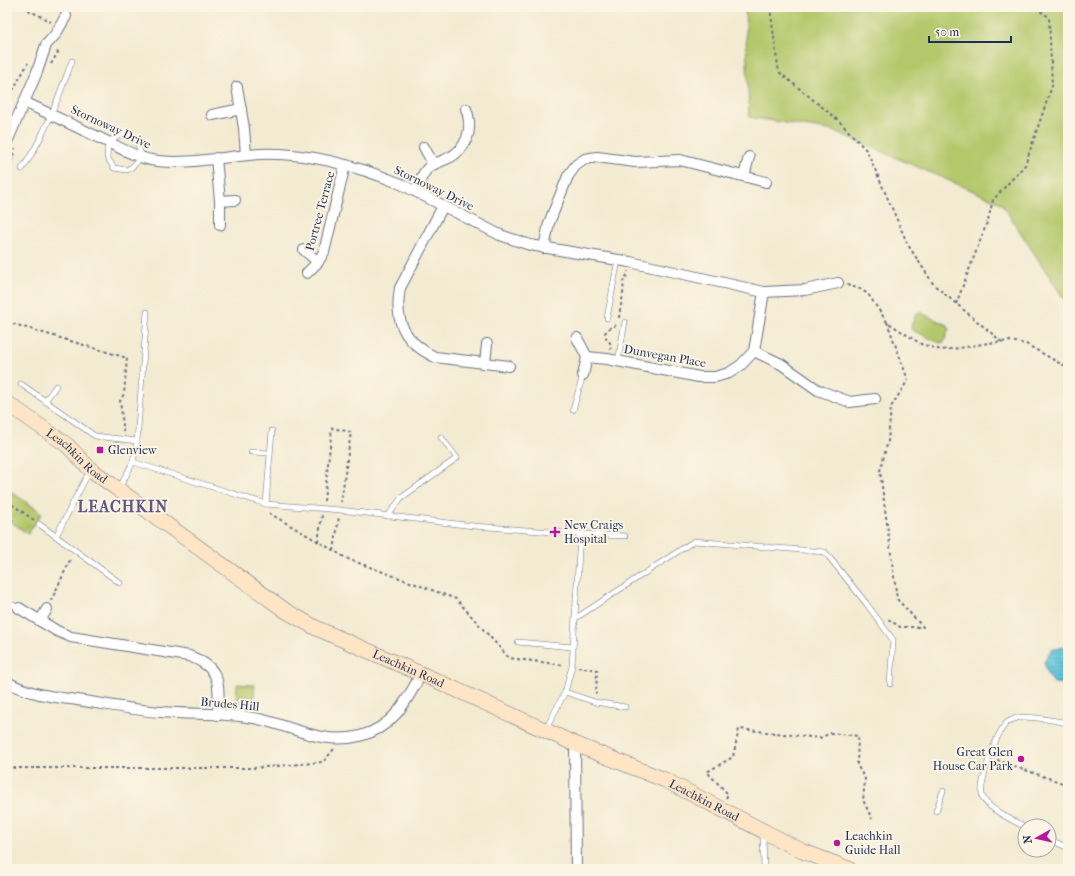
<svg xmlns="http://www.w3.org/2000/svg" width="1075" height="876" viewBox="0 0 1075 876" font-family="'IM FELL French Canon',serif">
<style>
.grass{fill:#b4c76b;stroke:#687b64}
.park{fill:url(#park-tufts);stroke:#687b64}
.water{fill:url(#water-rules);stroke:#3c7a9c}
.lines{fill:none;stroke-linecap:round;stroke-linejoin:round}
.lane-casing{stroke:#677186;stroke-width:6}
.street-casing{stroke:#677186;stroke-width:12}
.secondary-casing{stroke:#677186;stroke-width:16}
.path{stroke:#677186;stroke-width:2;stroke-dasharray:3 3;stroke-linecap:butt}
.lane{stroke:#fff;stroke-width:5}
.street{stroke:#fff;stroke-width:10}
.secondary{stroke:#fee5c5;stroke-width:15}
.poi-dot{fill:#b5179e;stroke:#fcf5e5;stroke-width:1.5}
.labels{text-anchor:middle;stroke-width:4;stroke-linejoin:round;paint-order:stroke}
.street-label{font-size:12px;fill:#1b2f5e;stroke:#fcf5e5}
.poi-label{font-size:12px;fill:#1b2f5e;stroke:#fcf5e5;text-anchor:start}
.district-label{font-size:16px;font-weight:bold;letter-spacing:1px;fill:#5d5682;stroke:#fcf5e5}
</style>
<defs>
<pattern id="park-tufts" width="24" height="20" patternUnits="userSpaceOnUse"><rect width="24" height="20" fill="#b4c76b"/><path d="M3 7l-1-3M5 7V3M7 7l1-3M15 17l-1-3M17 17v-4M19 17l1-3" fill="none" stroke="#9aab5f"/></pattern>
<pattern id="water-rules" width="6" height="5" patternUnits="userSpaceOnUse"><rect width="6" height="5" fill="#5ec6da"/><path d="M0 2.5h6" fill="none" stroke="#4da1b4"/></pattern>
</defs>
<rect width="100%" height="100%" fill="#fcf5e5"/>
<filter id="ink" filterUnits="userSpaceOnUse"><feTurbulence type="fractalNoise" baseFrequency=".025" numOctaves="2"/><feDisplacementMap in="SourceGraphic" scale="8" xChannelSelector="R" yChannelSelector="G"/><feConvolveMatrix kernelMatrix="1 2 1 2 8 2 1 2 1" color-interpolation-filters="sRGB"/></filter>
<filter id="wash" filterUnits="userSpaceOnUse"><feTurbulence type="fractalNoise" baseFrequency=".012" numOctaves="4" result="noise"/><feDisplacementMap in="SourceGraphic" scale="16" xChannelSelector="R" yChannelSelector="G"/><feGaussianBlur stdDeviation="0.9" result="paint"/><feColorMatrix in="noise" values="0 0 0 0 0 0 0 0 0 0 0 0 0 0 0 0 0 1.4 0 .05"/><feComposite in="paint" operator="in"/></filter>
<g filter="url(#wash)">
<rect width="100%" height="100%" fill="#f3ebd1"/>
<g class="grass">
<path d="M745 7H1068V305L1001 203 834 131 749 117Z"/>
<path d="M919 312 947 325 949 329 944 342 940 343 912 330 911 326 916 314Z"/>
</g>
<g class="park">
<path d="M7 489 42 513 28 534 7 519Z"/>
<path d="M237 684 255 685 253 704 236 702Z"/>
</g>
<g class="water">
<path d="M246 7H302L296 11 289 12Z"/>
<path d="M1062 647H1068V684L1054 683 1048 675 1044 661 1051 650Z"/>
</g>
</g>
<g filter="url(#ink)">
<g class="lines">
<g class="lane-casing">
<g id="lane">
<path d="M120 135C138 137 138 140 141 157L133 166 127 170 114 168 107 157 108 142Z"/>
<path d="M22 169C45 136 58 98 72 61"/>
<path d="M607 318 618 260"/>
<path d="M618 361 625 322"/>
<path d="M21 384 95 436 137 441"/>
<path d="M45 401 56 386"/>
<path d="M573 410 583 375"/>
<path d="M251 452 270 453"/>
<path d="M133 462 266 504 340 510 474 526 580 534 572 666 565 692 546 729"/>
<path d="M119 489 133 462 137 441 147 312"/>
<path d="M266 504 272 431"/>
<path d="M388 516 401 498 457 458 441 437"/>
<path d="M39 524 120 583"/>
<path d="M580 534 625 536"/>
<path d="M56 536 90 470"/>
<path d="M7 602 19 608"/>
<path d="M576 618 694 541 825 552 866 603 893 640 890 684"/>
<path d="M518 642 572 647"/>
<path d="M565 692 595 702 625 707"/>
<path d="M936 811 943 791"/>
<path d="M1025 827C1014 821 988 809 983 798 977 787 996 736 1004 726 1005 723 1011 720 1014 719 1024 714 1055 721 1068 723"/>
<path d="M763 833 764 869"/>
<path d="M1049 839 1068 848"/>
</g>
</g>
<g class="street-casing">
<g id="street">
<path d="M237 87 244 128 246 155"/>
<path d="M24 102C52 115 79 128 106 141 120 148 136 157 151 160 184 166 226 156 260 154 308 152 357 166 401 184L500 235 530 245 630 262 764 292 805 290 838 283"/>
<path d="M212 115 241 109"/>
<path d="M7 142 37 72 46 45 55 35 66 16"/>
<path d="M424 147 433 164"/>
<path d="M216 158 220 201V225"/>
<path d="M744 176 749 157"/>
<path d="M415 191C419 184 422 174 427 169 435 161 447 161 455 154 470 143 472 124 466 109"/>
<path d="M220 201 235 200"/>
<path d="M443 206 400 288C394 321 404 342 435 357L509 366"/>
<path d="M544 248 549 223 568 176 576 165 585 159 597 157 635 162 680 160 766 182"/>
<path d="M304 250 318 262"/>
<path d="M307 273 318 262 324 252 345 165"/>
<path d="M577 338 587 357"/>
<path d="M754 351 781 364 818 390 850 402 875 399"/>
<path d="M485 363 487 344"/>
<path d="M583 375 587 357 607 359 699 377H715L729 373 741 365 754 351 764 292"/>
<path d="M19 608 57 631 71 637 189 656C222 668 219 684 218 715"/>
<path d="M40 621 47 609"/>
<path d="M7 682C28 694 54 697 77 700 105 704 133 710 161 712 192 715 224 712 254 718 291 725 322 746 360 736 394 727 406 702 421 674"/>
<path d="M575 744 576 869"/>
</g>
</g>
<g class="secondary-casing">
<g id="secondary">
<path id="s1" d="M7 403 67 445 90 469 286 611 316 628 435 680 575 744 665 780 802 851 849 869"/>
</g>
</g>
<g class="path">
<path d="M23 7 51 22"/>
<path d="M770 7 777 60 779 72 838 120 867 151 908 245 934 285 1002 342"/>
<path d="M51 64 58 52 57 48"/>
<path d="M7 101 28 63"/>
<path d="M7 191 12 160 15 149"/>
<path d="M847 285 860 289 868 294 887 322 921 344 941 350 960 348 988 343 1010 341 1026 344 1068 368"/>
<path d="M956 304 988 220 993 200 1025 165 1052 86 1049 17 1034 7"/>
<path d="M619 318C620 305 625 294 623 281L626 278 628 271"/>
<path d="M7 322 127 358 124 394 120 401 123 425V432"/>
<path d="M887 322 908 380 891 407 888 441 880 471 897 599 923 627H900L888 619"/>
<path d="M610 350C613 340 605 341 605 333L608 329 616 325"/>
<path d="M7 501 34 520"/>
<path d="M324 501 332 428 351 432 341 502"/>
<path d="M269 513 348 559 456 599 509 658 564 665"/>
<path d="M318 542 322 515"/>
<path d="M334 551 339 516"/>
<path d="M51 601 71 558"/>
<path d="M578 667 597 670 596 694"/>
<path d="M997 760 1068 785"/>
<path d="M7 768H253L323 762 334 749"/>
<path d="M726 798 728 794 707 772 733 757 739 729 820 738 831 733 858 736 857 765 865 779 863 800 872 819"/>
</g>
<use href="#lane" class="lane"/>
<use href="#street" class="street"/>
<use href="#secondary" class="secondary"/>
</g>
</g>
<g class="poi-dot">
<rect x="96" y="446" width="8" height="8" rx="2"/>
<path d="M553 526h4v4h4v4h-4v4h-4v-4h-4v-4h4z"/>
<circle cx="1021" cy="759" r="4"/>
<circle cx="837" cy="843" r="4"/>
</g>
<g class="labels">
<g class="street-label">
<text transform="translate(111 127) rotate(25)" y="4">Stornoway Drive</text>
<text transform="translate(434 188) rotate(26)" y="4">Stornoway Drive</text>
<text transform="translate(320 211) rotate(-75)" y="4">Portree Terrace</text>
<text transform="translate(665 356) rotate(10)" y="4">Dunvegan Place</text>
<text dy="4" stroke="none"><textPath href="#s1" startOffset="88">Leachkin Road</textPath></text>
<text dy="4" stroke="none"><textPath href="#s1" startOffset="484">Leachkin Road</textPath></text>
<text transform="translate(230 704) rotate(5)" y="4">Brudes Hill</text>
<text dy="4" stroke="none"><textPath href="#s1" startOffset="808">Leachkin Road</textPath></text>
</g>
<g class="poi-label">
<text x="108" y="454">Glenview</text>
<text x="564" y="529">New Craigs<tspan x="564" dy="14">Hospital</tspan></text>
<text x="1013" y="756" text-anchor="end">Great Glen<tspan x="1013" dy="14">House Car Park</tspan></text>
<text x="845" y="840">Leachkin<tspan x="845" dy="14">Guide Hall</tspan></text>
</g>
<g class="district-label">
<text x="123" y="512">LEACHKIN</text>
</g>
</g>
<rect width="1075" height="876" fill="none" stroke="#fcf5e5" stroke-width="24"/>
<g transform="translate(1037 838) rotate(262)"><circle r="19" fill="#fcf5e5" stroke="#a2a6af"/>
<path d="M0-3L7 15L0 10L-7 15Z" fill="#b5179e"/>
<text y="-6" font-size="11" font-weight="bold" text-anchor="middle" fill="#1b2f5e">N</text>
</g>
<path d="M929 36v6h82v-6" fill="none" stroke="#1b2f5e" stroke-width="2"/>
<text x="935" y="36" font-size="12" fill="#1b2f5e" stroke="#fcf5e5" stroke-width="3" paint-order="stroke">50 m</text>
</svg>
